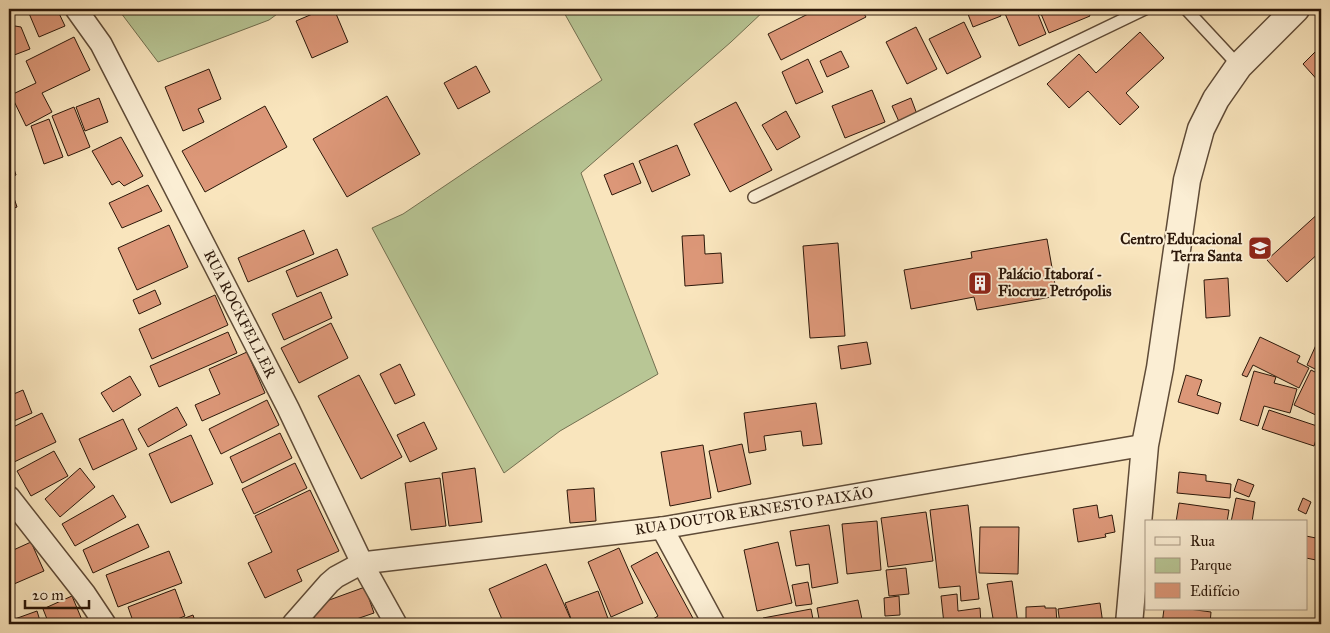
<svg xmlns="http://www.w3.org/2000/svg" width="1330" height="633" viewBox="0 0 1330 633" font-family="'IM FELL Great Primer',serif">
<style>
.green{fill:#b8c695;stroke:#726f50}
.building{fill:#dc9778;stroke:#2c180a}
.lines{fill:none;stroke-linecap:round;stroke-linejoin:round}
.service-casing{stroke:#5f4b37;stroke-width:14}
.minor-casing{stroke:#5f4b37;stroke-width:24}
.tertiary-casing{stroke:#5f4b37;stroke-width:29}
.service{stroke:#fbeed4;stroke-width:11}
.minor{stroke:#fbeed4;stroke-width:21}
.tertiary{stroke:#fbeed4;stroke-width:26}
.labels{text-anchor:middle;stroke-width:4;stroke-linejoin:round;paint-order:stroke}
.poi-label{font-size:15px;font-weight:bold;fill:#2c180a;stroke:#fbeed4;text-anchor:end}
.street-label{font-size:15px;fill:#2c180a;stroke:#fbeed4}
</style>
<rect width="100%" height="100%" fill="#f9e5bd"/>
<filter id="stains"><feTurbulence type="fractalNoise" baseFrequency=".004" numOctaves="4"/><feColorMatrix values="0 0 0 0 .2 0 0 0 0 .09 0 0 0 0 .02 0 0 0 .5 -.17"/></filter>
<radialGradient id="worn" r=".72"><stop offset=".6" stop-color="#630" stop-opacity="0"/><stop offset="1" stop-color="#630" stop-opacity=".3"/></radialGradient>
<g class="green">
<path d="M118 9H284L269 20 158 62Z"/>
<path d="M562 9H766L731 42 581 173 658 374 560 431 504 473 372 228 403 214 602 80Z"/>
</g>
<g class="building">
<path d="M34 9H57L65 26 39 37 28 11Z"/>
<path d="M324 9H334L348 42 312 58 296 21Z"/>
<path d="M818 9H861L866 17 781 60 768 34Z"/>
<path d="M966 9H998L1001 16 973 27Z"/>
<path d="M1003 9H1036L1046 34 1019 46Z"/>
<path d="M1039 9H1087L1090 16 1049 33Z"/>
<path d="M964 22 981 57 947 74 929 39Z"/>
<path d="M9 25 21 27 30 49 9 57Z"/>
<path d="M916 27 937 69 907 84 886 42Z"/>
<path d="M1140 32 1164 58 1126 93 1139 107 1120 125 1088 91 1069 108 1047 84 1079 54 1096 73Z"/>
<path d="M74 37 90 70 42 93 52 112 26 126 11 95 36 83 26 61Z"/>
<path d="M1321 46V84L1303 64Z"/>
<path d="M841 51 849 67 827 77 820 61Z"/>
<path d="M808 59 823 92 796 104 782 72Z"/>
<path d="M476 66 490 92 458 109 444 83Z"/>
<path d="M209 69 221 99 198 109 204 122 183 131 165 87Z"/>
<path d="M872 90 885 122 845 138 832 106Z"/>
<path d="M387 96 420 154 347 197 313 139Z"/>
<path d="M99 98 108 122 85 131 76 107Z"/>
<path d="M911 98 918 117 900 124 892 106Z"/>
<path d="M736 102 772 170 730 192 694 124Z"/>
<path d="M265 106 287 147 205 192 182 151Z"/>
<path d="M74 107 90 147 68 156 52 116Z"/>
<path d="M786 111 800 137 777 150 762 125Z"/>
<path d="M49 119 63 157 44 164 31 126Z"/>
<path d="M121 137 143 176 124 186 119 181 112 185 92 151Z"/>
<path d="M677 145 690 175 652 192 639 161Z"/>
<path d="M9 154 16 175 9 178Z"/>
<path d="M633 163 641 183 612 195 604 175Z"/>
<path d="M148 185 162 211 122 228 109 203Z"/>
<path d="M10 186 17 207 9 210V187Z"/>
<path d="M1321 211V251L1287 282 1267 260Z"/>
<path d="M169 225 188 267 137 290 118 248Z"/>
<path d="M304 230 314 254 248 282 238 258Z"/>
<path d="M704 235 705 254 721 253 723 283 685 286 682 236Z"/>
<path d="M1047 239 1057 296 977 310 974 297 911 309 904 270 972 258 971 252Z"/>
<path d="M838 243 845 336 810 338 803 246Z"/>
<path d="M337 249 348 275 297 297 286 271Z"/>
<path d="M1228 278 1230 316 1206 318 1204 280Z"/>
<path d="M155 290 161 304 139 314 133 300Z"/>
<path d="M321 292 332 318 284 340 272 314Z"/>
<path d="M215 295 228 325 152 359 139 329Z"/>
<path d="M331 323 348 358 299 383 281 348Z"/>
<path d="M228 332 237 353 159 387 150 366Z"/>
<path d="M1321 334V372L1307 365Z"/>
<path d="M1260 337 1300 356 1297 362 1309 368 1299 388 1253 365 1247 377 1242 375Z"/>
<path d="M867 342 871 364 841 369 838 346Z"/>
<path d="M247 352 265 393 202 421 195 405 220 394 209 369Z"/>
<path d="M400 364 415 395 395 404 380 374Z"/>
<path d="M1311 370 1321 375V408L1318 416 1294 405Z"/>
<path d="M1254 371 1276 377 1274 383 1297 389 1290 413 1264 406 1258 426 1240 420Z"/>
<path d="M359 375 402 457 361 479 318 396Z"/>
<path d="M1186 375 1202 380 1197 395 1221 403 1218 414 1178 402Z"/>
<path d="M130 376 141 395 113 412 101 393Z"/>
<path d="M23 390 32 413 9 423V396Z"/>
<path d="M267 400 279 425 221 454 209 429Z"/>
<path d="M816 403 822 444 803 446 801 431 764 436 766 450 749 453 744 413Z"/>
<path d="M177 407 187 425 148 447 138 429Z"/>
<path d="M1269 410 1320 427 1314 446 1262 429Z"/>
<path d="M42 413 56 442 12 463 9 455V429Z"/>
<path d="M123 419 137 449 93 470 79 439Z"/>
<path d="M424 422 437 449 410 462 397 435Z"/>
<path d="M280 433 292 458 242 483 230 457Z"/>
<path d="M191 435 213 484 171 503 149 454Z"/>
<path d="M742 444 751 484 718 492 709 451Z"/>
<path d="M703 445 711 498 670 506 661 452Z"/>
<path d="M54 451 68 476 31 496 17 471Z"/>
<path d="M295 463 307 488 254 514 242 489Z"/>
<path d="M80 468 95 487 60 517 45 499Z"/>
<path d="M475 468 482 522 449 526 442 473Z"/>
<path d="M1179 472 1206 475V481L1231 484 1230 498 1177 493Z"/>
<path d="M440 478 446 526 411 530 405 483Z"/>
<path d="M1238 479 1254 485 1249 497 1234 491Z"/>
<path d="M594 488 596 521 570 523 567 490Z"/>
<path d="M310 490 339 551 297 570 302 581 265 598 248 563 272 552 255 516Z"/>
<path d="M113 495 126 517 75 546 62 524Z"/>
<path d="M1236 498 1255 502 1252 522H1231Z"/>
<path d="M1303 498 1311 502 1306 514 1298 510Z"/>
<path d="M1179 503 1229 510 1227 522H1176Z"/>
<path d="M968 505 979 599 961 601 960 586 939 588 930 510Z"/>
<path d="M1097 505 1099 518 1112 515 1115 532 1105 534 1106 537 1078 542 1073 509Z"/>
<path d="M926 512 933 561 888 567 881 518Z"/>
<path d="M877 521 881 570 847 574 842 524Z"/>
<path d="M138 524 149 547 93 573 83 550Z"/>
<path d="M829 525 838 583 812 588 809 564 796 566 790 531Z"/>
<path d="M980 527H1019L1018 574 979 573Z"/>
<path d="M1306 536 1321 539V561L1306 558Z"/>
<path d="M31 542 44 571 14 584 9 573V552Z"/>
<path d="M778 542 792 603 757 611 744 550Z"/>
<path d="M619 548 643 603 611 617 588 562Z"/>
<path d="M169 551 182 583 118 607 106 575Z"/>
<path d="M657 552 695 622 691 624H650L648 622 658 616 631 566Z"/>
<path d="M546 564 572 622 567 624H504L489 589Z"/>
<path d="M906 568 909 594 889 596 886 570Z"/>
<path d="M1012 581 1018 624H994L987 584Z"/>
<path d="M808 582 812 604 796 606 792 585Z"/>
<path d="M365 587 374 613 342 624H317L310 607Z"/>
<path d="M175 589 185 616 165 624H134L128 607Z"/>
<path d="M598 591 610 624H573L565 603Z"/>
<path d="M957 594 958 611 980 608 981 624H944L941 596Z"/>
<path d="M72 596 82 620 72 624H49L43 609Z"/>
<path d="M899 596 900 615 885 616 884 598Z"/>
<path d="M858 600 863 624H820L817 608Z"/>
<path d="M1100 603 1103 624H1060L1058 609Z"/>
<path d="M1045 606V608H1056L1057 624H1026V607Z"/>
<path d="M811 609 814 624H764L763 618Z"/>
<path d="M1164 609H1189L1211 612 1210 624H1162Z"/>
<path d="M37 611 41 624H14L12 620Z"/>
<path d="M193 615 196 624H178L177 621Z"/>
<path d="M897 619V624H868Z"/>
</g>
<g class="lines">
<g class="service-casing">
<g id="service">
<path d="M1186 9 1239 66"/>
<path d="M754 197 1145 9"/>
</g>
</g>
<g class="minor-casing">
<g id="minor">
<path d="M76 9 101 44 288 408 362 563 396 624"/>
<path d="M9 497 85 594 105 624"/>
<path d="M662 528 714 624"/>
<path d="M293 624 329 583 336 577 362 563 662 528 1145 445"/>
</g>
</g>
<g class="tertiary-casing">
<path id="tertiary" d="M1129 624 1145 445 1160 368 1187 180 1201 129 1216 99 1239 66 1296 9"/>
</g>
<use href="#service" class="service"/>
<use href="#minor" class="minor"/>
<use href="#tertiary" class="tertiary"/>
</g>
<defs>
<g id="school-square" transform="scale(1.25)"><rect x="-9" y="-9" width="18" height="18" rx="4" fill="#8f2418" stroke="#fbeed4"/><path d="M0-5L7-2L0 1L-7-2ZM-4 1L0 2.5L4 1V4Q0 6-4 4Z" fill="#fff"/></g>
<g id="building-square" transform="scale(1.25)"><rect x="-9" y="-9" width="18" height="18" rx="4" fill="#8f2418" stroke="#fbeed4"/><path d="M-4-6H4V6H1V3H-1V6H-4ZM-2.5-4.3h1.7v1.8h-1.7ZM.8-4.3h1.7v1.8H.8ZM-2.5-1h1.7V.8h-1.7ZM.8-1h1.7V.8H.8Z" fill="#fff"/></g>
</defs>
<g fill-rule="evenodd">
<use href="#school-square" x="1260" y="248"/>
<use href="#building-square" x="980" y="283"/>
</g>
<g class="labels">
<g class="poi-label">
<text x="1242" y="244">Centro Educacional<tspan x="1242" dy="17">Terra Santa</tspan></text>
<text x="998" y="279" text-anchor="start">Palácio Itaboraí -<tspan x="998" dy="17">Fiocruz Petrópolis</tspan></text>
</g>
<g class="street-label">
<text transform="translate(240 314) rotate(63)" y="5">RUA ROCKFELLER</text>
<text transform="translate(754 511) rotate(-9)" y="5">RUA DOUTOR ERNESTO PAIXÃO</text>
</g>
</g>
<rect width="1330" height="633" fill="none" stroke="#f9e5bd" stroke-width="30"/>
<rect x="10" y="10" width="1310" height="613" fill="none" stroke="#2c180a" stroke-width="2.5"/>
<rect x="15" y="15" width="1300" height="603" fill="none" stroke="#2c180a"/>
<rect x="1145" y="520" width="162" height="90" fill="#fbeed4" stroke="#a89883"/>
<rect x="1155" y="537" width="25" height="8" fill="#fbeed4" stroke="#a89883"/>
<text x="1190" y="546" font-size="15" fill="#2c180a">Rua</text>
<rect x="1155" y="558" width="25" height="15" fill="#b8c695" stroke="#a89883"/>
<text x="1190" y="570" font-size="15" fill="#2c180a">Parque</text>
<rect x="1155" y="583" width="25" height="15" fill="#dc9778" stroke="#a89883"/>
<text x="1190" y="596" font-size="15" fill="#2c180a">Edifício</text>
<path d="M25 600v8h64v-8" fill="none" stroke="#2c180a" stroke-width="2.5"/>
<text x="32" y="600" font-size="15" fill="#2c180a" stroke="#fbeed4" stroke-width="4" paint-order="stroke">20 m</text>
<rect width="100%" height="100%" filter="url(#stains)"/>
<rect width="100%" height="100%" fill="url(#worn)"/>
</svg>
